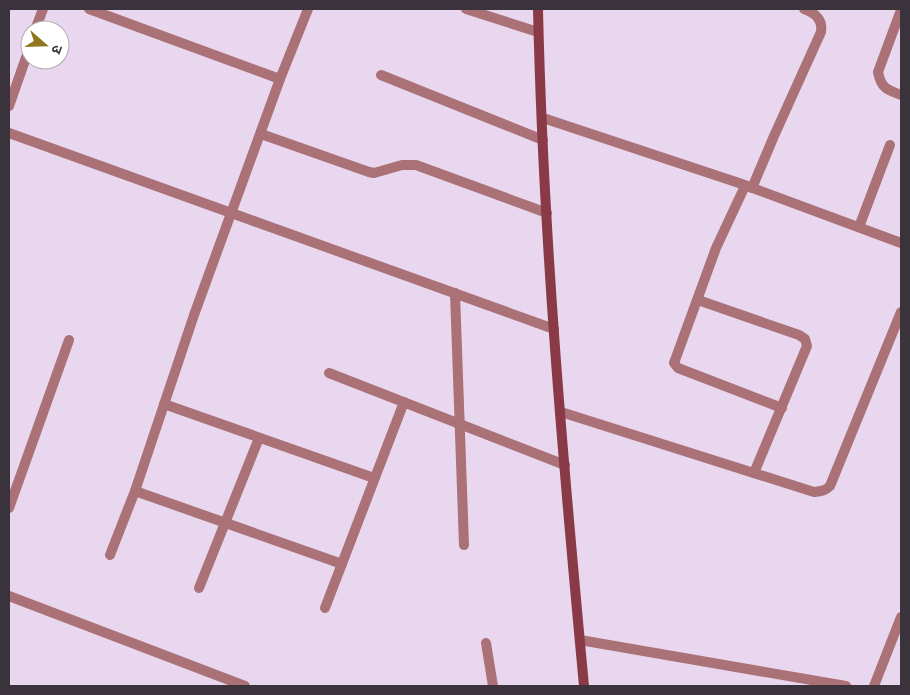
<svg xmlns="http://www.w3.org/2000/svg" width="910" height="695" viewBox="0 0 910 695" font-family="'IBM Plex Sans','Noto Sans Devanagari',sans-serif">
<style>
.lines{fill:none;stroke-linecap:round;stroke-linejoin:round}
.minor{stroke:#aa7177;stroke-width:10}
.secondary{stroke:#8a3a47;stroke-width:10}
</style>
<rect width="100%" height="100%" fill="#e9d7ef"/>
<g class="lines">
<g class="minor">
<path d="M89 9 280 79"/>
<path d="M466 9 538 32"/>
<path d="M901 10 878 72C881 88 887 90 901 95"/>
<path d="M35 30 43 9"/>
<path d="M381 75 543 140"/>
<path d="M9 106 30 46"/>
<path d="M543 118 739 183 901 243"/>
<path d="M9 133C190 198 372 262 554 329"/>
<path d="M261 134 369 172 374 173 402 165H416L547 213"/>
<path d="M745 186 716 248 674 363 678 368 782 408"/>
<path d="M752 188 774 136 821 32C823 19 815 13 804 9"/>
<path d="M859 227 890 145"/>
<path d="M455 293 464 545"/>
<path d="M698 300 799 335 805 339 807 346 754 473"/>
<path d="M329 373 565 465"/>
<path d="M164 404 374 478"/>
<path d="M561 412 814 492C821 491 825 491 830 486L901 312"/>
<path d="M135 491 342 564"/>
<path d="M9 508 69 340"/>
<path d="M110 555 135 491 194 315 280 79 308 9"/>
<path d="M199 588 259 438"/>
<path d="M9 596 245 686"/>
<path d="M325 608 404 402"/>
<path d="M580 640 846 686"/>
<path d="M486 643 493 686"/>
<path d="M874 686 901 617"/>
</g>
<path class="secondary" d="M538 9C543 235 563 461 584 686"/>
</g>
<rect width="910" height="695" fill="none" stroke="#3a333c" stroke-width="20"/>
<g transform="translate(45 45) rotate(110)"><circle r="24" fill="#ffffff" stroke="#b0adb1"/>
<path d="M0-4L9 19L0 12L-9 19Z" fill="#90771d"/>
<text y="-8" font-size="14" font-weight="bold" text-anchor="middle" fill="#3a333c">उ</text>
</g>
</svg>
